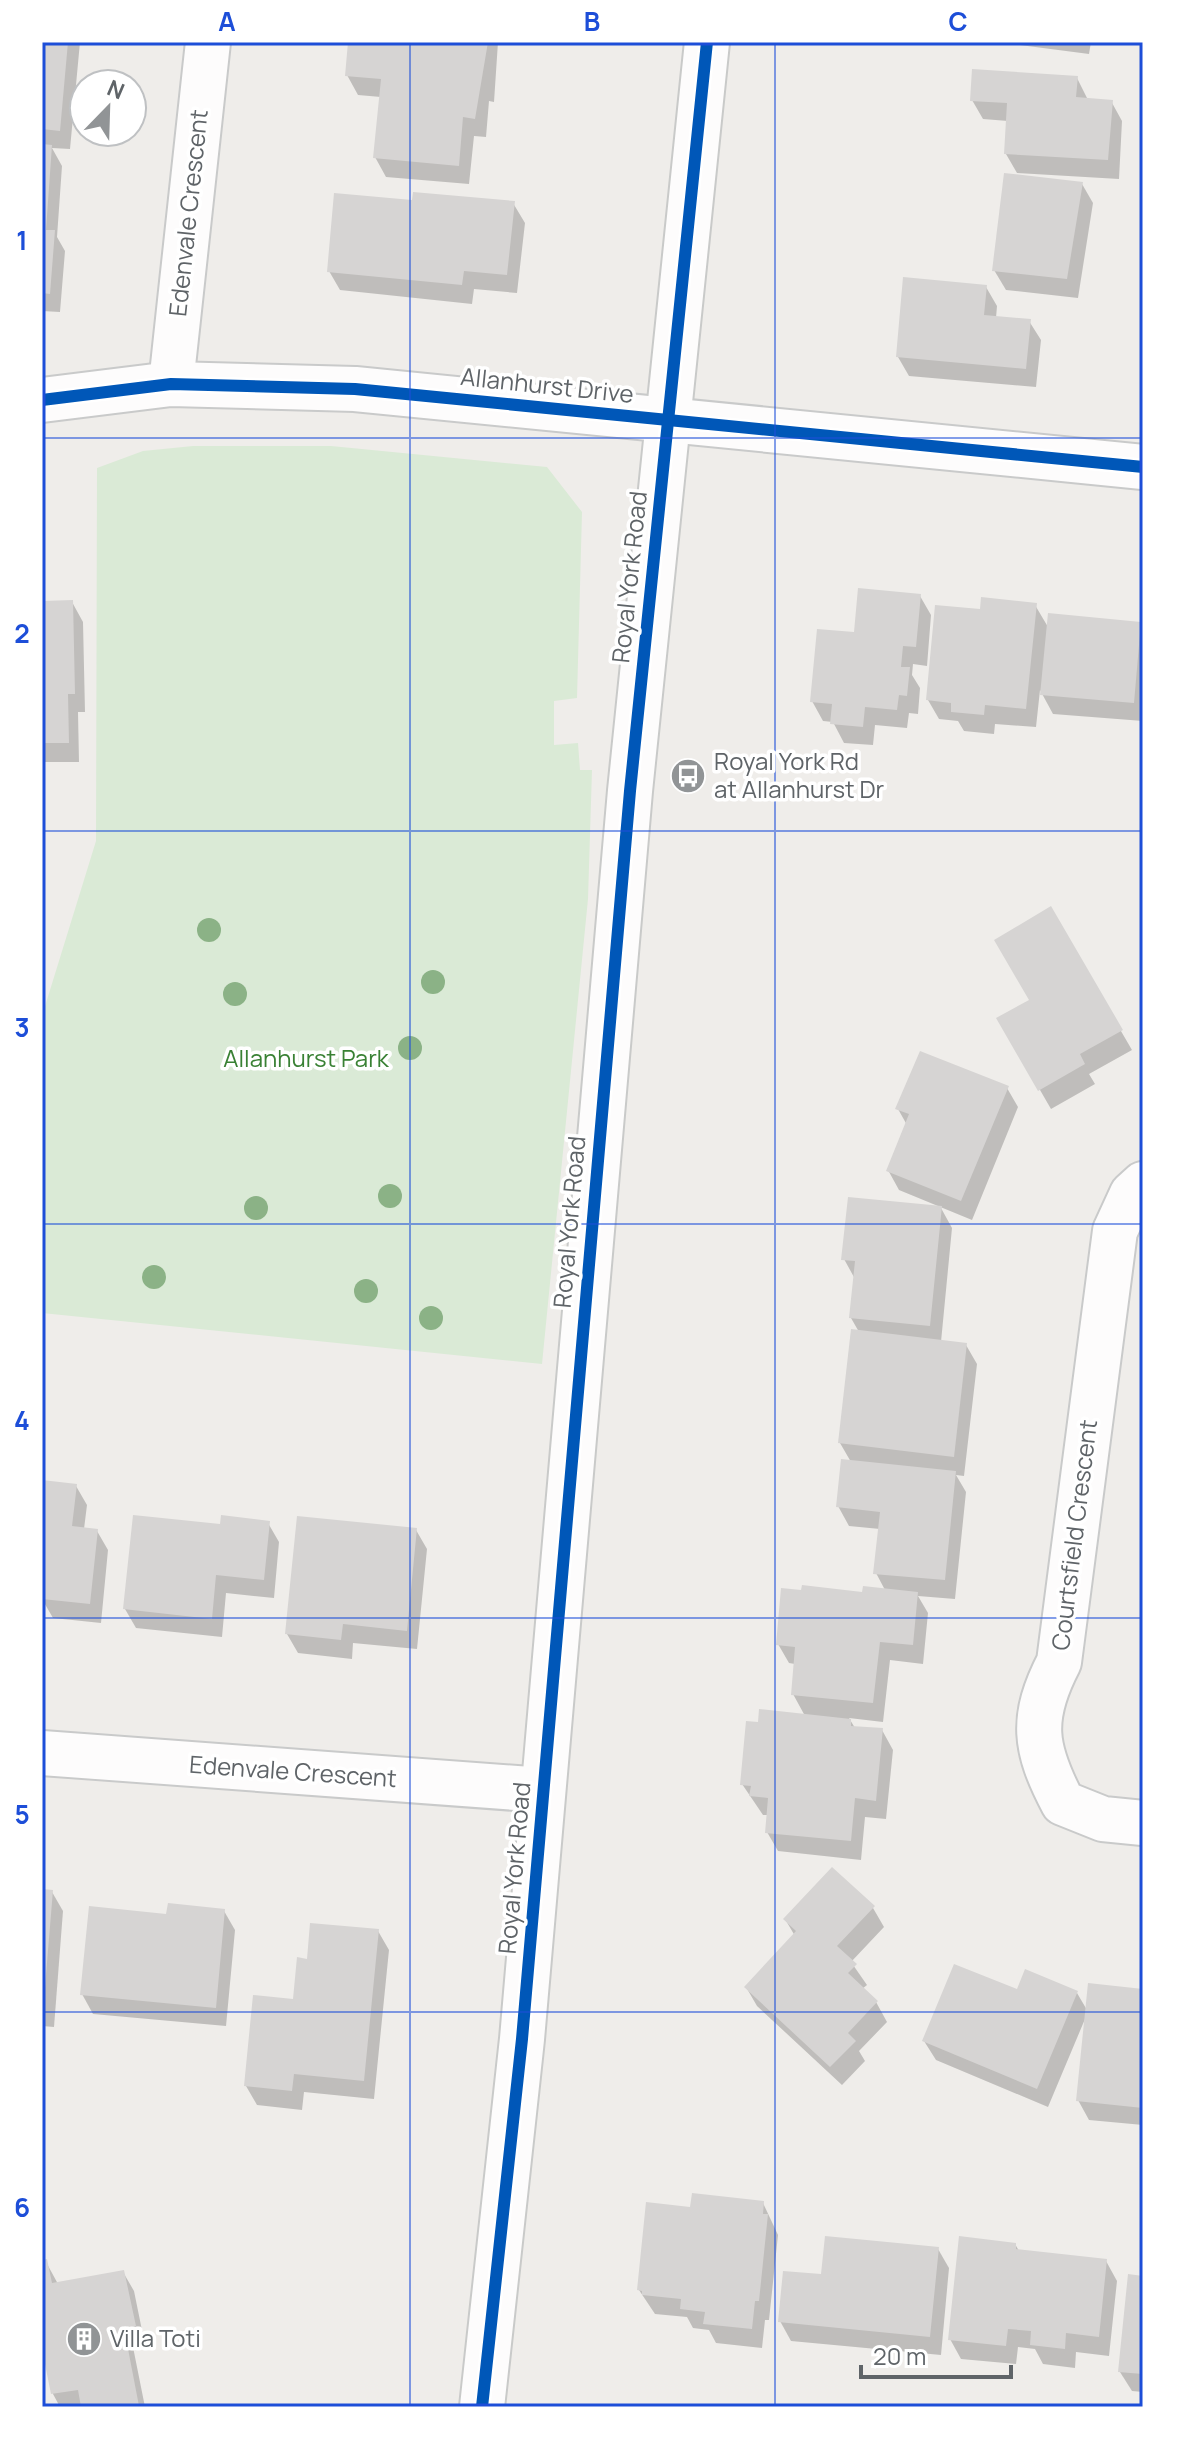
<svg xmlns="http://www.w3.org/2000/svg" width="1185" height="2449" viewBox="0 0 1185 2449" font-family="Manrope,sans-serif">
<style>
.green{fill:#daead6}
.shadow{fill:#0003}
.building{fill:#d6d4d3}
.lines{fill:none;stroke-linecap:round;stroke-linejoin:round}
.minor-casing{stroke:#c9caca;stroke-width:48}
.secondary-casing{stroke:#c9cac9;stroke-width:48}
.minor{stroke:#fdfcfc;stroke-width:44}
.secondary{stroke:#fdfcfc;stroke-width:44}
.cycleway-casing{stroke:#fff;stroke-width:17}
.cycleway{stroke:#0057b8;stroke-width:12}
.tree{fill:#8bb286}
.grid{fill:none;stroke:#1d4ed8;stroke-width:2;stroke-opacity:0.55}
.labels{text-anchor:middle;stroke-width:7;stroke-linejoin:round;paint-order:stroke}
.street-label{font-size:24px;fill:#5f6468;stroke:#fff}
.poi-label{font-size:24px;fill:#5f6468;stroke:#fff;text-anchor:start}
.park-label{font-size:24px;fill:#398134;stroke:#fff}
.neatline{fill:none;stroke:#1d4ed8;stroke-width:3}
.grid-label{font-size:26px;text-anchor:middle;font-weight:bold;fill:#1d4ed8}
</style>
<rect width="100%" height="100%" fill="#efedea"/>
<path class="green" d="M193 446H331L547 467 582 512 577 698 554 701V745L578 743 580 770H592L588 899 542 1364 42 1313V1016L96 841 97 468 143 451Z"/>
<g class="shadow">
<path d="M42 42H80L70 149 52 148 62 166 57 237 65 251 60 312 42 311Z"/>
<path d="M350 42H498L494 102 489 101 486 137 474 136 469 184 386 177 375 157 381 97 358 95 347 75Z"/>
<path d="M997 42H1091L1089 54Z"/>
<path d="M1077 78 1088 100 1111 101 1122 121 1119 179 1017 173 1006 154 1008 121 983 119 972 100Z"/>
<path d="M1082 184 1093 203 1078 298 1006 290 994 270Z"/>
<path d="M413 203H513L525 223 517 293 474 289 472 304 340 290 329 271Z"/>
<path d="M986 287 997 306 996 318 1029 321 1041 340 1036 387 909 376 898 357Z"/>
<path d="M920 596 931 615 927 666 913 664 912 675 920 688 918 714 909 713 907 728 875 725 873 745 844 743 833 722 823 721 812 701 856 635Z"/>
<path d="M72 602 83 622 85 712H78L79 762H42V603Z"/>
<path d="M1035 605 1048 627 1139 623 1143 630V721L1053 714 1040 690 1036 727 995 724 994 734 964 731 958 721 939 719 928 700 982 612Z"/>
<path d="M1050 909 1132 1050 1089 1074 1095 1084 1051 1109 999 1019 1032 1001Z"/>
<path d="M1143 971V1004L1140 999Z"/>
<path d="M1007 1088 1018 1107 972 1220 899 1190 888 1170 907 1125 898 1109Z"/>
<path d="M941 1208 952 1228 941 1342 966 1345 977 1364 964 1476 956 1475 966 1492 955 1599 918 1596 928 1613 923 1664 890 1660 883 1722 849 1718 855 1728 882 1730 893 1750 886 1819 865 1817 861 1860 778 1851 767 1832 768 1815H763L742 1784 805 1716 793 1694 795 1664 789 1663 778 1644 864 1594 885 1590 876 1573 880 1529 849 1526 838 1506 851 1462 840 1443 859 1332 851 1318 855 1279 844 1259Z"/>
<path d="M42 1482 76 1486 87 1505 84 1529 97 1531 108 1550 101 1623 53 1618 42 1599Z"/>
<path d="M268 1523 279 1542 274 1598 226 1593 222 1637 136 1628 125 1609 222 1526Z"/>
<path d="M416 1530 427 1549 417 1649 353 1643 352 1659 298 1653 287 1634Z"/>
<path d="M42 1891 52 1892 63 1911 54 2027 42 2026Z"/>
<path d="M873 1908 884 1927 851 1962 867 1985 862 1989 876 2002 887 2022 859 2051 865 2061 842 2085 757 2006 746 1987 795 1936 785 1919Z"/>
<path d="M224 1911 235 1930 226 2026 93 2014 82 1994 168 1917Z"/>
<path d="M378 1931 389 1950 374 2099 304 2092 302 2110 257 2105 246 2086 294 2001Z"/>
<path d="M1143 1991V2125L1089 2120 1078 2100 1085 2019 1048 2107 936 2060 924 2041 1018 1992 1077 1993 1087 2010Z"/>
<path d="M763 2203 778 2235 769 2320H765L762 2348 716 2343 709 2330 693 2328 687 2317 655 2314 639 2290 692 2209Z"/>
<path d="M1015 2244 1019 2251 1106 2261 1117 2281 1109 2356 1076 2352 1075 2368 1043 2364 1035 2349 1018 2347 1016 2364 961 2359 950 2339Z"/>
<path d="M938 2249 949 2268 941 2355 791 2341 780 2321 823 2276Z"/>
<path d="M42 2262H46L58 2284 123 2272 134 2291 145 2345 133 2347 145 2407H60L53 2394 42 2338Z"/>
<path d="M1143 2278V2392L1132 2391 1120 2372Z"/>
</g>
<g class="building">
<path d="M42 42H68L60 131 42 129Z"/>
<path d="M348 42H488L475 119 463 117 459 166 373 158 381 79 345 76Z"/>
<path d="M972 69 1078 76 1076 97 1113 100 1108 160 1004 154 1007 103 970 101Z"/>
<path d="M42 144 52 145 46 230H55L50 294 42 293Z"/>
<path d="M1004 173 1083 182 1067 279 992 271Z"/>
<path d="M413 192 515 201 507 275 464 271 462 285 327 272 334 193 412 200Z"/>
<path d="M903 277 987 285 984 315 1031 319 1026 369 896 357Z"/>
<path d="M858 588 921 594 916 647 903 646 901 667H910L907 696 899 695 897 710 865 707 863 727 830 724 832 704 810 702 817 629 854 632Z"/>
<path d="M981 597 1037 603 1026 709 985 705 984 715 951 712V703L926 700 935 605 980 609Z"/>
<path d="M73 600 75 694H68L69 743H42V601Z"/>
<path d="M1048 613 1141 622 1134 703 1040 695Z"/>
<path d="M1051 906 1123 1030 1080 1054 1085 1064 1038 1091 996 1018 1029 1000 994 940Z"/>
<path d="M920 1051 1009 1086 961 1201 886 1171 909 1114 895 1109Z"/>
<path d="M848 1197 942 1206 930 1326 849 1318 855 1261 841 1260Z"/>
<path d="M851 1329 967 1343 954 1457 838 1443Z"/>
<path d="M841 1459 956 1471 945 1580 873 1574 880 1512 836 1507Z"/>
<path d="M42 1480 77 1484 72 1526 98 1529 90 1604 42 1599Z"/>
<path d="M133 1515 220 1524 221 1515 270 1521 264 1580 216 1575 212 1619 123 1609Z"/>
<path d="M297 1516 417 1528 407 1631 343 1624 341 1640 285 1634Z"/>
<path d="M802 1585 862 1592 863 1586 918 1592 913 1645 880 1642 873 1703 791 1695 795 1647 776 1645 781 1588 801 1590Z"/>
<path d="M759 1709 851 1719V1726L883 1728 876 1801 855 1798 851 1841 765 1833 768 1798 749 1796 751 1786 740 1785 746 1721 758 1722Z"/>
<path d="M832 1867 875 1906 837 1946 857 1964 848 1973 878 2001 848 2033 856 2041 830 2067 744 1987 796 1931 783 1919Z"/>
<path d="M42 1889 53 1890 44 1999H42Z"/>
<path d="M168 1903 225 1909 216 2008 80 1995 89 1906 166 1914Z"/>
<path d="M310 1923 379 1929 364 2081 294 2074 292 2091 244 2086 253 1995 293 1999 297 1957 307 1959Z"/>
<path d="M954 1964 1017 1989 1025 1969 1078 1991 1037 2089 922 2041Z"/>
<path d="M1088 1983 1143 1989V2108L1076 2101Z"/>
<path d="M692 2193 764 2201 763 2214H768L759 2301H755L752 2329 703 2324 705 2312 680 2309 681 2299 642 2295V2291L637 2290 646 2202 690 2207Z"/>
<path d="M825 2236 939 2247 930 2337 778 2322 783 2271 821 2274Z"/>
<path d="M959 2236 1016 2243V2249L1107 2259 1099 2337 1066 2333 1065 2349 1030 2345 1031 2331 1008 2329 1006 2346 948 2340Z"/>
<path d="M47 2259 52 2283 124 2270 136 2326 124 2328 139 2406 81 2407 78 2390 51 2394 42 2349V2260Z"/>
<path d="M1128 2274 1143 2276V2374L1118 2372Z"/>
</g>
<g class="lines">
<g class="minor-casing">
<g id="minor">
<path d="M171 384 208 42"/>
<path d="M42 400 171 384 355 389 1143 467"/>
<path d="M1143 1184 1132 1194 1115 1231 1059 1662C1030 1718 1034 1748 1063 1803L1103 1819 1143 1823"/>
<path d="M42 1753 543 1790"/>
</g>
</g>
<g class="secondary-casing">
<path id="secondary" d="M482 2407 522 2039 630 791 707 42"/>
</g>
<use href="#minor" class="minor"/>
<use href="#secondary" class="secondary"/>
<g class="cycleway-casing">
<g id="cycleway">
<path d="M42 400 171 384 355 389 1143 467"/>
<path d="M482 2407 522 2039 630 791 707 42"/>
</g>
</g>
<use href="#cycleway" class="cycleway"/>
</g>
<g class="tree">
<circle cx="209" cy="930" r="12"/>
<circle cx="433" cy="982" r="12"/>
<circle cx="235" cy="994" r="12"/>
<circle cx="410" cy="1048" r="12"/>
<circle cx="390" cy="1196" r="12"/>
<circle cx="256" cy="1208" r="12"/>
<circle cx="154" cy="1277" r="12"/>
<circle cx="366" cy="1291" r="12"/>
<circle cx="431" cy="1318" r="12"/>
</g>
<path class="grid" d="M410 42V2407M775 42V2407M42 438H1143M42 831H1143M42 1224H1143M42 1618H1143M42 2012H1143"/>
<defs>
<g id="bus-disc" transform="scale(1.8)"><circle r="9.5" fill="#919496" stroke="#fff"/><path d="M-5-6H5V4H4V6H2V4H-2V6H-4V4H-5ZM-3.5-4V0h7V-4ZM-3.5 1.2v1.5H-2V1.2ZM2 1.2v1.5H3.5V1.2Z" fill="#fff"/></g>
<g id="building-disc" transform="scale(1.8)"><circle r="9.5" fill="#919496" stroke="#fff"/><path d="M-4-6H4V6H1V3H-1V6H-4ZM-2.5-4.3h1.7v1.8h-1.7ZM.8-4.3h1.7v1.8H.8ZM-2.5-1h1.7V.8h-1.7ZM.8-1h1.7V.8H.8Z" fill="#fff"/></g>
</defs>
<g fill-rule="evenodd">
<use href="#bus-disc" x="688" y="776"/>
<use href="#building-disc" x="84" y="2339"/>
</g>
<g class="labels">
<g class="street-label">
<text transform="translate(189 213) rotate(-84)" y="8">Edenvale Crescent</text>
<text transform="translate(547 386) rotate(6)" y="8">Allanhurst Drive</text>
<text transform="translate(630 577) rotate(-84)" y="8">Royal York Road</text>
<text transform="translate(570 1222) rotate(-85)" y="8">Royal York Road</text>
<text transform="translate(1075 1535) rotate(-83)" y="8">Courtsfield Crescent</text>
<text transform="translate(293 1772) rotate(4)" y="8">Edenvale Crescent</text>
<text transform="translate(515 1868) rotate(-85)" y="8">Royal York Road</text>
</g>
<g class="poi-label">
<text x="714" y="770">Royal York Rd<tspan x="714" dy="28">at Allanhurst Dr</tspan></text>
<text x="110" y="2347">Villa Toti</text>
</g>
<g class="park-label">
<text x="306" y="1067">Allanhurst Park</text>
</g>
</g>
<rect width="1185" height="2449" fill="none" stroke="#ffffff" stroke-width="88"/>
<g transform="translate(108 108) rotate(23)"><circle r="38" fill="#ffffff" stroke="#bfc1c3" stroke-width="2"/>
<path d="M0-6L14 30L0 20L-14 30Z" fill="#919496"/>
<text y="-12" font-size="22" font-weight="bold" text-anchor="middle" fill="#5f6468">N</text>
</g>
<path d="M861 2365v12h150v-12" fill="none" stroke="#5f6468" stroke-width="4"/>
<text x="873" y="2365" font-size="24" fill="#5f6468" stroke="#ffffff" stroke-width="6" paint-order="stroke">20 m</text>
<rect x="44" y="44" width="1097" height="2361" class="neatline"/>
<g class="grid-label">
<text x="227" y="31">A</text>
<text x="592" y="31">B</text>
<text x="958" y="31">C</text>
<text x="22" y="250">1</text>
<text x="22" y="643">2</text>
<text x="22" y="1037">3</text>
<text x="22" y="1430">4</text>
<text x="22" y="1824">5</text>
<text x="22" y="2217">6</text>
</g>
</svg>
